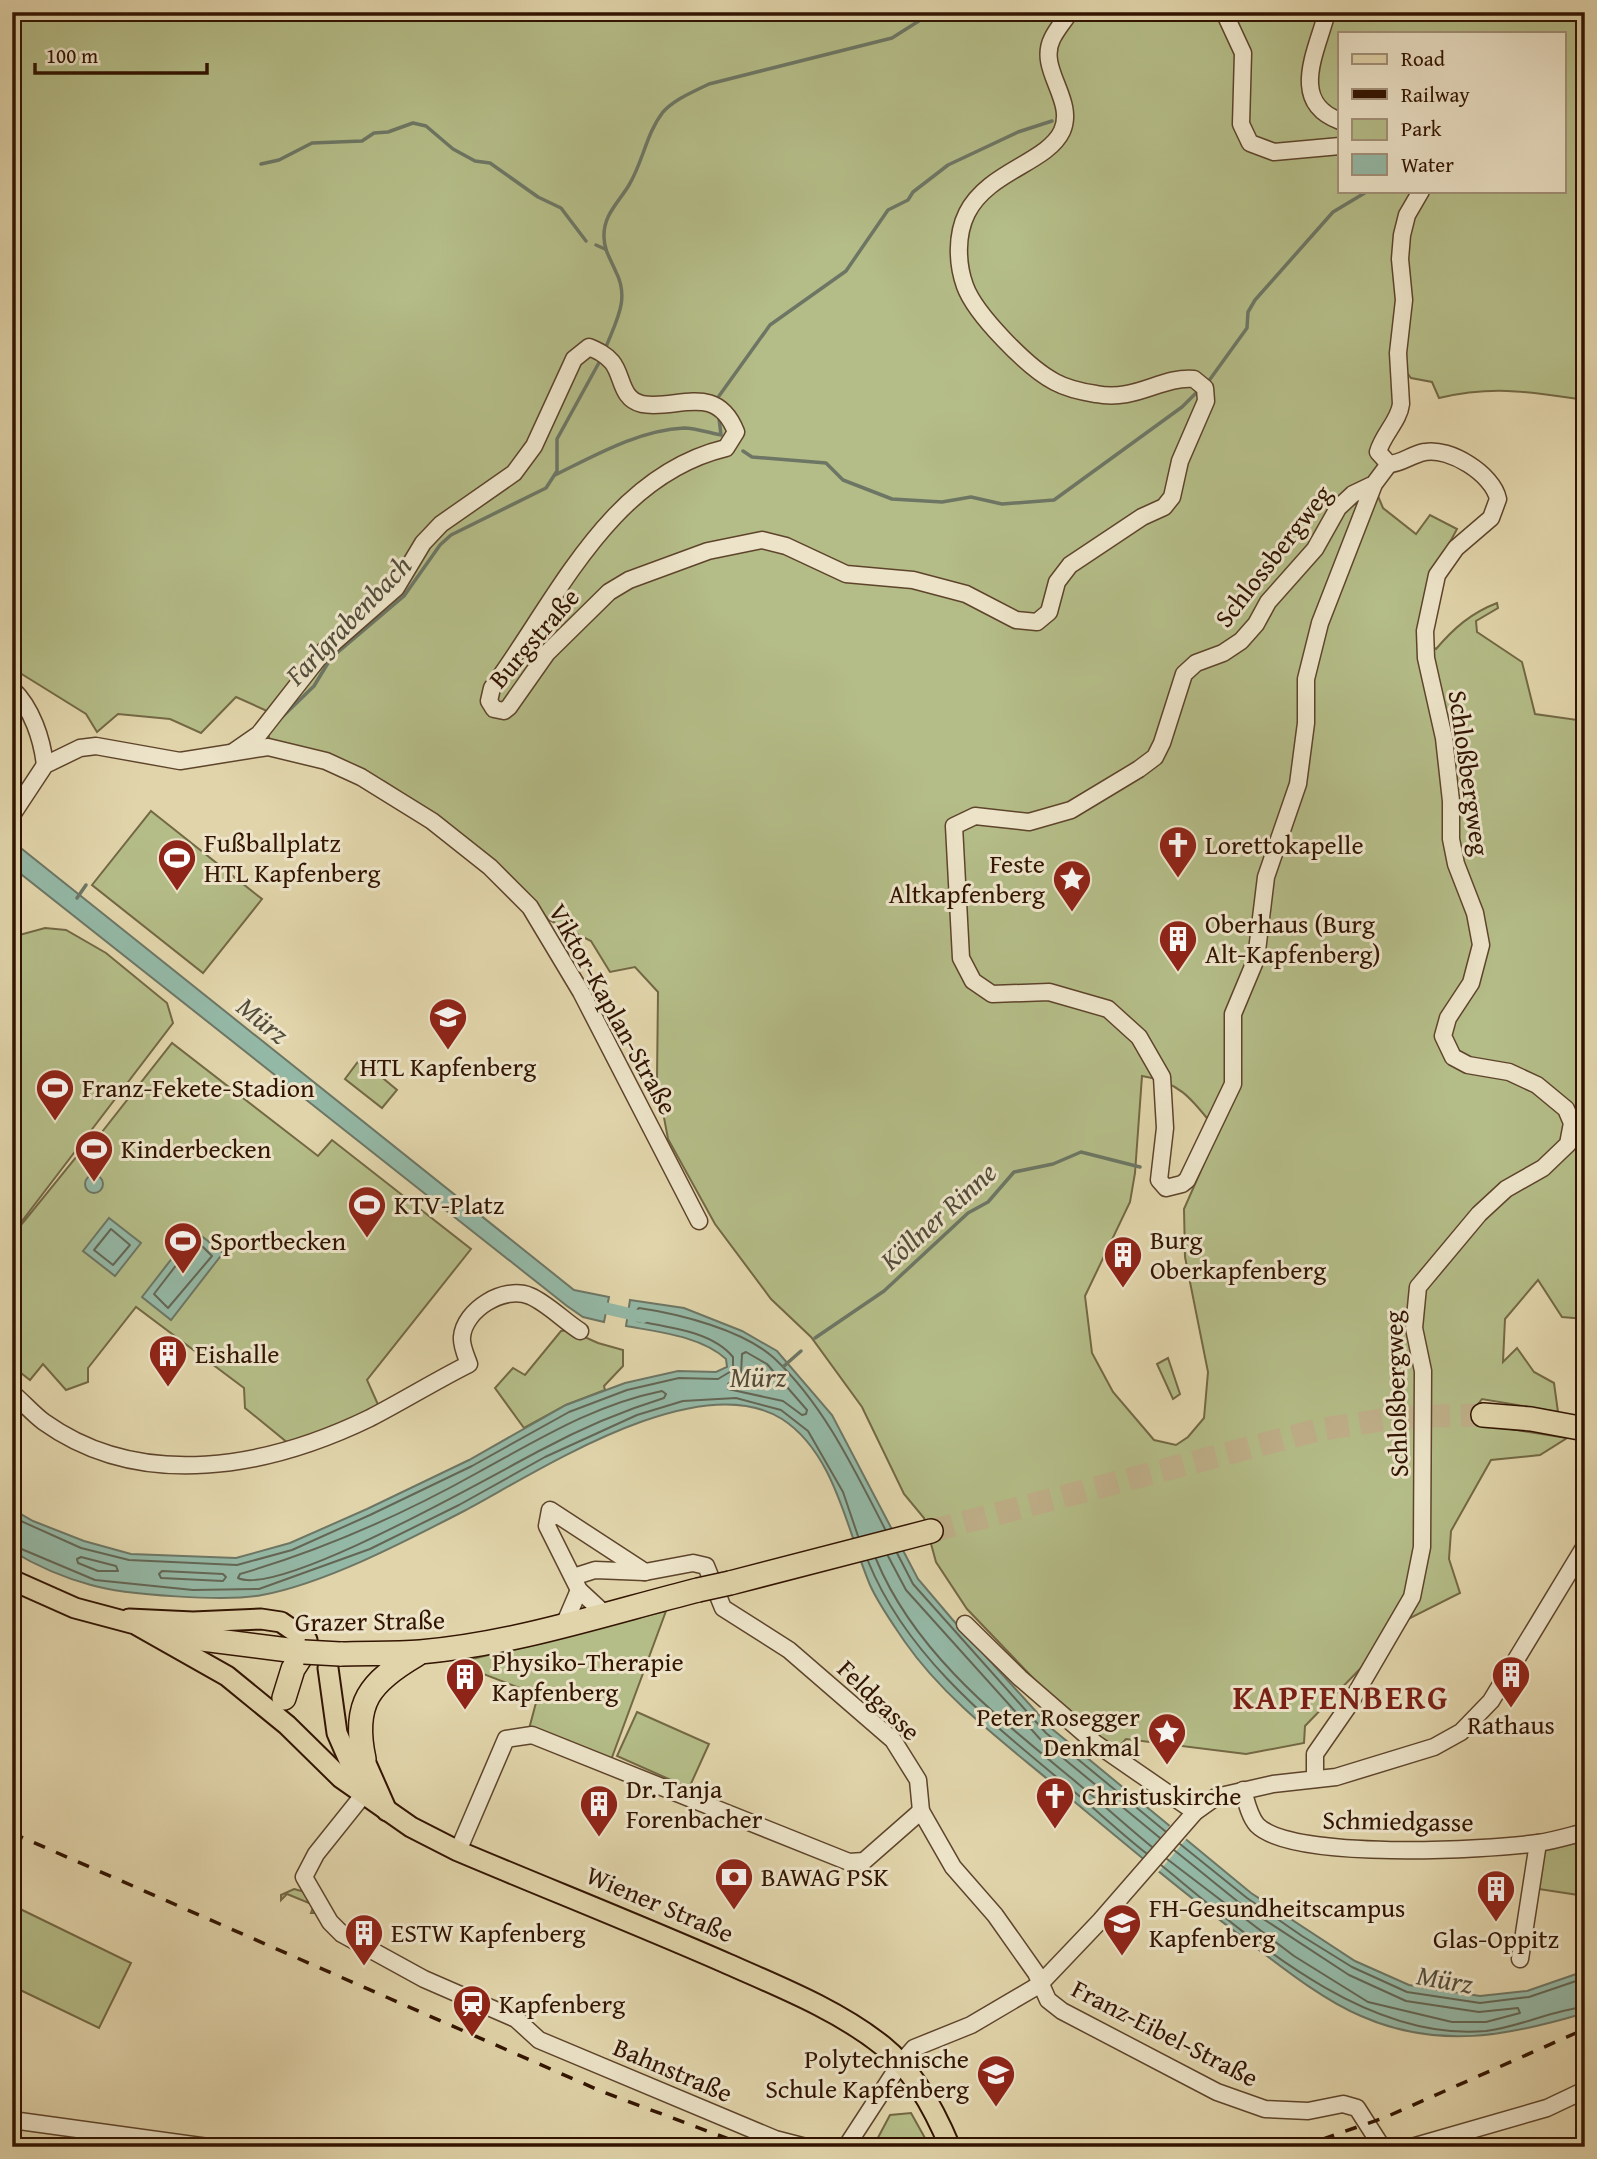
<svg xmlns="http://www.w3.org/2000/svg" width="1597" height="2159" viewBox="0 0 1597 2159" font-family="'Gentium Book Plus',serif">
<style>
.green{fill:#b4bc87;stroke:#736844;stroke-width:2;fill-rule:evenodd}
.water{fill:#94b8a6;stroke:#6d7664;stroke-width:2}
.pier{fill:#e1d4aa}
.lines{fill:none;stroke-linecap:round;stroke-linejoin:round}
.shore{stroke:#636654;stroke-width:2}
.stream{stroke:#6d7664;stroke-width:3.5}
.canal{stroke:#94b8a6;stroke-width:12}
.highway-tunnel{stroke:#beae88;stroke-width:23;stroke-dasharray:23 11;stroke-linecap:butt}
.minor-casing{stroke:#5e442b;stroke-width:19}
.major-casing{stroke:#321401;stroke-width:23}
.highway-casing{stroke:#321401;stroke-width:26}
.minor{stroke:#ece3c8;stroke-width:16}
.major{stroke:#e1d4aa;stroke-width:19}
.highway{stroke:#e1d4aa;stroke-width:23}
.rail{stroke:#321401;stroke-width:3.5;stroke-dasharray:12 12;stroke-linecap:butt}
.highway-bridge-casing{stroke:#321401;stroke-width:26;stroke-linecap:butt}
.highway-bridge{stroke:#e1d4aa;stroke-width:23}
.labels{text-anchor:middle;stroke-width:6;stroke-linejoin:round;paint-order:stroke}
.street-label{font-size:26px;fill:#321401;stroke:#ece3c8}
.poi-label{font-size:26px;fill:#321401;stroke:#ece3c8;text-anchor:start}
.water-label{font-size:28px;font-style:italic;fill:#544d3b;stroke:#ece3c8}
.district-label{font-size:33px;font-weight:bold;letter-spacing:2px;fill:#7a1f14;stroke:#ece3c8}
</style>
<rect width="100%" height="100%" fill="#e1d4aa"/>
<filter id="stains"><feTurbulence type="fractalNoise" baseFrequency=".00286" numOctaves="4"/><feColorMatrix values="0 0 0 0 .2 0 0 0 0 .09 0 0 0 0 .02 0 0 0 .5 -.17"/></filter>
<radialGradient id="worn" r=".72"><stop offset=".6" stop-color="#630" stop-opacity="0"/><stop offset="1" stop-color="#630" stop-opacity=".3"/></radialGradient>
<g class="green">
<path d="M12 12H1585V400C1530 392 1494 385 1439 398L1432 382 1411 378 1404 369C1403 346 1408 323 1408 299 1408 250 1398 236 1426 191H1564V33H1340V117L1327 113 1312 90 1306 96 1310 108 1340 126V191H1416L1403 217 1397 240 1399 305 1393 357 1397 398 1394 414 1371 448 1381 468 1372 482 1383 508 1416 534 1430 515 1457 529 1434 572 1421 641 1436 649C1454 628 1471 613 1497 603L1498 608 1476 621 1477 632 1522 662 1535 714 1585 721V1319L1562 1317 1538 1280 1505 1319 1503 1362 1517 1348 1534 1372 1554 1383 1558 1412 1482 1399 1479 1403H1484L1485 1425 1567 1438 1540 1455 1491 1460 1451 1531 1449 1559 1460 1593 1408 1619 1305 1726 1304 1743 1246 1754 1126 1739 1115 1751 1055 1701 967 1609 936 1562 924 1518 904 1494 862 1407 811 1337 771 1299 715 1224 668 1139 657 1080 658 992 635 967 610 972 591 941 549 920 498 865 447 823 385 782 293 745 270 741 267 729 275 722 265 710 236 697 201 733 170 719 118 714 97 732 86 714 12 668ZM1142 1076C1182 1082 1194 1102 1218 1132L1184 1209 1185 1257 1208 1372 1204 1418 1188 1437 1176 1445 1154 1440 1113 1392 1092 1353 1085 1296 1130 1202 1135 1173Z"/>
<path d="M151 811 262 899 203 973 92 885Z"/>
<path d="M45 928 66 930 106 953 167 1003 173 1023 19 1225 22 1224 94 1135 98 1137 172 1043 318 1156 332 1140 471 1249 367 1380 380 1409 288 1443 245 1408 244 1388 136 1307 88 1368V1382L66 1390 43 1364 30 1380 12 1366V1225L17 1224 12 1221V937Z"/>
<path d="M360 1059 397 1090 382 1108 345 1079Z"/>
<path d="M569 1330 598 1343 623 1350V1366L604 1386 605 1390 566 1405 524 1428 495 1388 513 1368 525 1375 561 1331Z"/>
<path d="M1168 1358 1180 1394 1173 1399 1157 1364Z"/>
<path d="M666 1611 611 1760 529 1729 538 1695 473 1670 472 1659Z"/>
<path d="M637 1712 709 1744 689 1788 617 1756Z"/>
<path d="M1585 1836V1896L1532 1888 1537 1850Z"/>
<path d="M294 1889 309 1893 319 1911 318 1913H311L314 1905 287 1894 281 1900V1895Z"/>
<path d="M12 1905 131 1963 99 2028 12 1986Z"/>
<path d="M911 2113 930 2147H873L890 2115Z"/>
</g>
<g class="water">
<path d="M12 841 574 1290 609 1297 604 1322 583 1317 567 1306 12 867Z"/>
<circle cx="94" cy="1184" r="9"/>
<path d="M109 1218 141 1243 115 1276 83 1251Z"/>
<path d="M194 1230 223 1253 171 1320 142 1297Z"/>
<path d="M630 1300 684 1308 742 1331 777 1351 832 1415 918 1579 952 1619 1051 1728 1251 1893 1355 1961 1409 1985 1480 1996 1527 1991 1585 1971V2013C1508 2036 1438 2050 1361 2016 1323 2000 1283 1968 1250 1943 1186 1895 1125 1844 1064 1793 1010 1747 946 1701 905 1642 893 1624 879 1605 870 1585 847 1531 835 1453 782 1419 698 1366 539 1471 464 1511 406 1541 326 1583 262 1595 228 1602 124 1595 91 1585 65 1578 35 1565 12 1551V1509L33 1521 84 1541 131 1554 236 1558 290 1543 367 1509 469 1460 566 1405 625 1383 678 1371 716 1372 727 1367 726 1359C701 1336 658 1332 626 1326Z"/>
</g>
<path class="pier" d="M1172 1823 1188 1837 1156 1875 1140 1862Z"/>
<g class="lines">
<g class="shore">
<path d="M111 1229 130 1245 113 1265 94 1250Z"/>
<path d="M194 1242H198L212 1256 168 1308 154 1294Z"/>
<path d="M746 1352 767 1364 807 1410 806 1414 802 1415 783 1401 728 1389V1384L741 1374 742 1354Z"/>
<path d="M662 1391 666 1394 664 1398C622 1411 580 1429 541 1450 494 1474 280 1598 238 1578L240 1574C322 1550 402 1515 477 1473 538 1440 593 1405 662 1391Z"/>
<path d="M12 1517 81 1548 129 1560 237 1565 292 1550 370 1515 472 1466 569 1412 627 1390 679 1378 718 1379 733 1370V1357C712 1331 667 1327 637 1321L636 1311 639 1308C680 1314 743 1330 774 1358 824 1405 854 1469 885 1529"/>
<path d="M12 1545 95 1580 193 1590 259 1589 370 1549 459 1505 545 1457 637 1415 683 1401 736 1398 781 1410 808 1431 843 1492 858 1536"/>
<path d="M897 1553 913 1584 1046 1733 1165 1831"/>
<path d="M888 1556 906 1590 1040 1739 1160 1838"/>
<path d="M81 1557 116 1566 118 1571H98L78 1563 77 1559Z"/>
<path d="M876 1559C914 1651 995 1715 1070 1777 1098 1800 1124 1824 1152 1847"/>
<path d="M868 1561C906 1655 988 1720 1065 1784 1092 1806 1118 1831 1146 1853"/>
<path d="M162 1571 223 1574 226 1577 223 1581 161 1578 159 1574Z"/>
<path d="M1180 1844 1247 1898 1302 1936 1352 1967 1407 1992 1480 2003 1529 1997 1585 1978"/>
<path d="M1167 1859 1294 1956 1368 2002 1452 2022H1486L1520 2013 1518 2008 1479 2012 1406 2001 1349 1975 1242 1905 1174 1850"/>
<path d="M1161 1865C1249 1937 1364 2042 1486 2031 1520 2027 1552 2010 1585 2007"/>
</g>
<g class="stream">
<path d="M261 164 279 160 312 143 362 141 374 133 388 132 413 123 426 126 453 149 475 161 490 163 538 197 561 208 586 241"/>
<path d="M596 245 605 249"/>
<path d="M606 347C616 321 630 299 616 272 611 260 604 250 604 237 603 215 619 202 629 185 643 162 646 134 663 112 675 99 693 92 709 84L892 38 933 12"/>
<path d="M1208 382 1247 328 1248 312 1255 300 1333 212 1368 191"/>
<path d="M719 396 770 325 846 271 888 210 908 200 913 192 948 165 1018 132 1052 121"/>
<path d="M743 451 752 457 826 463 843 480 892 499 942 502 971 497 1002 504 1054 500 1182 407 1197 392"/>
<path d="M555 475C594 456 639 430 684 428 695 428 710 433 721 435L719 418"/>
<path d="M281 718 314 686 331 658 404 596 440 545 451 535 546 488 557 471V439L601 359"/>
<path d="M77 898 86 885"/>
<path d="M815 1338 884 1291 968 1213 988 1202 1014 1172 1053 1164 1081 1152 1140 1167"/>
<path d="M784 1366 801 1351"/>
</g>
<path class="canal" d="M592 1305 643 1317"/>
<path class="highway-tunnel" d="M931 1531 1317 1430 1401 1417 1483 1415"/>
<g class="minor-casing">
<g id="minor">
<path d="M1224 12 1243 53 1241 124 1250 143 1274 152 1340 146"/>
<path d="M1327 12C1317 51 1288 102 1340 121"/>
<path d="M1389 464 1378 452C1383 434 1399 421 1401 404L1398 353 1404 300 1400 259 1402 235 1407 215 1421 191"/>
<path d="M1374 484 1353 494 1338 508 1315 549 1268 602 1256 624 1241 641 1223 653 1196 663 1184 674 1162 743 1155 757 1139 769 1071 810 1029 822 975 816 954 826 961 958 973 981 992 994 1049 992 1108 1009 1139 1037 1162 1077 1165 1128 1159 1180 1166 1188 1182 1184 1187 1180 1233 1084V1014L1256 959 1266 877 1298 784 1306 723V679L1320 623 1374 484 1389 464"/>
<path d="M12 689C32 708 42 739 45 765"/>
<path d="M233 752 259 734 324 651 396 588 423 543 441 524 514 473 534 446 574 359 589 347C598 351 605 354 612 362 623 375 620 399 642 404 676 411 716 381 736 432L726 448C609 476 557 600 492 688L489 701 494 709 504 711 509 707 547 653 609 592 629 580 708 551 762 540 786 546 846 574 913 580 966 594 1016 620 1037 622 1049 612 1057 582 1070 565 1142 517 1164 507 1172 497 1180 461 1206 401 1205 388 1194 379C1161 376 1136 402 1096 394 1083 392 1066 388 1055 382 1028 368 975 314 965 286 957 264 956 235 967 213 988 171 1047 163 1062 131 1076 100 1037 69 1052 39 1056 30 1064 21 1070 12"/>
<path d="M12 815 45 765 80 748 96 746 180 761 268 747 326 761 361 777 432 821 490 867 530 907 581 992 699 1221"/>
<path d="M12 1393C23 1402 33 1414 44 1422 142 1492 269 1467 370 1418 403 1401 435 1381 469 1364 466 1356 461 1345 462 1337 464 1310 504 1285 530 1296 547 1303 564 1321 580 1331"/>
<path d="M573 1577 595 1570 645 1572"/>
<path d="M606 1615 579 1590 547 1526 550 1510 645 1572 693 1563 706 1566 723 1608 789 1650 893 1740 918 1780 921 1811 953 1867 995 1915 1036 1973 1048 2000 1062 2011 1217 2092 1265 2109 1308 2111 1343 2104 1357 2108 1382 2147"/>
<path d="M965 1624 1020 1678 1095 1743 1195 1812"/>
<path d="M564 1625 579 1590"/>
<path d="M1315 1779V1754L1349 1705 1412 1597 1422 1547 1423 1371 1414 1328 1418 1287 1479 1214 1506 1189 1543 1168 1568 1144 1572 1123 1566 1109 1537 1085 1509 1072 1468 1065 1453 1057 1443 1036 1448 1018 1471 983 1481 945 1475 913 1456 864 1451 839V801L1444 738 1426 658 1425 631 1437 575 1456 548 1491 518 1498 499C1493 474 1449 447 1425 452 1412 454 1401 464 1389 464"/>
<path d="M1243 1790C1246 1800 1249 1816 1257 1825 1292 1861 1486 1850 1538 1843 1553 1841 1569 1836 1585 1832"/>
<path d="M364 1794 316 1854 304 1877 330 1922 342 1934 424 1979 516 2019 539 2040 775 2139 806 2147"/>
<path d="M458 1851 506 1739 532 1735 849 1862 864 1861 921 1811"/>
<path d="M1520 1959 1538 1843"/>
<path d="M12 2120 208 2147"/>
<path d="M846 2147 900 2064 914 2048 971 2025 1039 1985 1100 1921 1195 1812 1216 1797 1273 1784 1336 1777 1434 1747 1461 1732 1491 1701 1585 1546"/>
<path d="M1412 2147 1547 2108 1585 2090"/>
</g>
</g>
<g class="major-casing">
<g id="major">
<path d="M12 1580 75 1608 135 1624 227 1676 287 1725 341 1778 411 1827 458 1851C548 1889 639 1925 728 1964 780 1987 838 2010 883 2046 914 2071 935 2111 950 2147"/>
<path d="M129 1619 193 1622 261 1619 281 1622 307 1640"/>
<path d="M157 1629 202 1639"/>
<path d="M328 1668 337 1733 362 1790"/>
<path d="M364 1759 387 1811"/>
</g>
</g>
<g class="highway-casing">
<g id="highway">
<path d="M1483 1415 1531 1419 1585 1429"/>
<path d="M730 1583 931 1531"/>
<path d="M202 1639 304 1652"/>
<path d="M340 1654C367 1653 394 1654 420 1652 515 1644 607 1613 698 1590"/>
<path d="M284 1698 293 1669 304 1652"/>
<path d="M364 1759C352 1703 370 1682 416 1655"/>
</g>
</g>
<use href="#minor" class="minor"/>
<use href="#major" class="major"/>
<use href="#highway" class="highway"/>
<g class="rail">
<path d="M12 1833 603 2092 750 2147"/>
<path d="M1300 2147 1386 2117 1585 2029"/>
</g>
<g class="highway-bridge-casing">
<g id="highway-bridge">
<path d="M698 1590 730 1583"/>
<path d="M304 1652 340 1654"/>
</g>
</g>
<use href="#highway-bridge" class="highway-bridge"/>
</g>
<defs>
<g id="church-pin" transform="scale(2.0125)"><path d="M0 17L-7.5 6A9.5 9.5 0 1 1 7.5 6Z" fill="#8f2418" stroke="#ece3c8"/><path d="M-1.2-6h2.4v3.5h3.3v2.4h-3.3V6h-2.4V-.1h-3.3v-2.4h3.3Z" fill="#fff"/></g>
<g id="stadium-pin" transform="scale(2.0125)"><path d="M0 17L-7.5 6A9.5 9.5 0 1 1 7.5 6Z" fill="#8f2418" stroke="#ece3c8"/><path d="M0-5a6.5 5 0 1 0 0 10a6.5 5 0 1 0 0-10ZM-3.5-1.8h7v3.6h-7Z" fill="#fff"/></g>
<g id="sight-pin" transform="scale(2.0125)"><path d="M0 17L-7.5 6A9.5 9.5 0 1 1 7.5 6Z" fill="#8f2418" stroke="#ece3c8"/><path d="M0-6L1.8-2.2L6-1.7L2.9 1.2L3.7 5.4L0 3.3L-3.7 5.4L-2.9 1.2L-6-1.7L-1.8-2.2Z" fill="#fff"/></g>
<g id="building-pin" transform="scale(2.0125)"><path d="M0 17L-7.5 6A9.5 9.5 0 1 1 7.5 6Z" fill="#8f2418" stroke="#ece3c8"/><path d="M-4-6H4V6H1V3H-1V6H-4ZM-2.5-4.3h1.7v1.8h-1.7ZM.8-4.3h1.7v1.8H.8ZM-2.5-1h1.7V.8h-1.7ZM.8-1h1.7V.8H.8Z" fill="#fff"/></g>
<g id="school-pin" transform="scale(2.0125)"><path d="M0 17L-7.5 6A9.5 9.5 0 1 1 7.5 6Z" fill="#8f2418" stroke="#ece3c8"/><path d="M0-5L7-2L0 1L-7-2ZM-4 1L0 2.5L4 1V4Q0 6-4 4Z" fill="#fff"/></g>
<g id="bank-pin" transform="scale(2.0125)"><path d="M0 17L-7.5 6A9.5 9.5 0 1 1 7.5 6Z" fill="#8f2418" stroke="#ece3c8"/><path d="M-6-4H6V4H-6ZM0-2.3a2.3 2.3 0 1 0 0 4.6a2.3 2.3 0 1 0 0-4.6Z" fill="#fff"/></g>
<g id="university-pin" transform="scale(2.0125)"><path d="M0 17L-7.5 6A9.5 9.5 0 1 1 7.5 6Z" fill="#8f2418" stroke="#ece3c8"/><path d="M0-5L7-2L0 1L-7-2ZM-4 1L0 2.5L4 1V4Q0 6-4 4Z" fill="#fff"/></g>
<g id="station-pin" transform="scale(2.0125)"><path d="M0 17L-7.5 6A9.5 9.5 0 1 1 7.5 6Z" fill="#8f2418" stroke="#ece3c8"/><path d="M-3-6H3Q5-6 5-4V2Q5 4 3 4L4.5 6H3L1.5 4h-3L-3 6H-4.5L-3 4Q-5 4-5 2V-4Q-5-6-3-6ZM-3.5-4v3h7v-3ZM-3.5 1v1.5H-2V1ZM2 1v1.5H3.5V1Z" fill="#fff"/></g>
</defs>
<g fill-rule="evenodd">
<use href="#church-pin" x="1178" y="845"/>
<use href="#stadium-pin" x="177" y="858"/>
<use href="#sight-pin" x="1072" y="879"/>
<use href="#building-pin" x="1178" y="939"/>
<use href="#school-pin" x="448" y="1017"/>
<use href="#stadium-pin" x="55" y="1088"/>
<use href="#stadium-pin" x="94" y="1149"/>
<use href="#stadium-pin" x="367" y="1205"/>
<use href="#stadium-pin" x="183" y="1241"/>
<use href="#building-pin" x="1123" y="1255"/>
<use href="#building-pin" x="168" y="1354"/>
<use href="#building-pin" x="1511" y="1675"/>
<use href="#building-pin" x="465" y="1677"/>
<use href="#sight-pin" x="1167" y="1732"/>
<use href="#church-pin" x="1055" y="1796"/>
<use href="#building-pin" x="599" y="1804"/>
<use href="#bank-pin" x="734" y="1877"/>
<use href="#building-pin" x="1496" y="1889"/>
<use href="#university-pin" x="1122" y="1923"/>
<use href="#building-pin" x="364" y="1933"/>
<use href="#station-pin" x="472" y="2004"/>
<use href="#school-pin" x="996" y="2074"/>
</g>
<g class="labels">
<g class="street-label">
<text transform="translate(1273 556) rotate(-52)" y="9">Schlossbergweg</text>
<text transform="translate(534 638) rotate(-49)" y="9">Burgstraße</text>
<text transform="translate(1469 773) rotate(82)" y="9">Schloßbergweg</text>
<text transform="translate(613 1009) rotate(61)" y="9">Viktor-Kaplan-Straße</text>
<text transform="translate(1396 1394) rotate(-92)" y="9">Schloßbergweg</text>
<text transform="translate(370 1621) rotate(-1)" y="9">Grazer Straße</text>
<text transform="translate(879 1700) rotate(44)" y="9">Feldgasse</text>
<text transform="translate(1398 1821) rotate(1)" y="9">Schmiedgasse</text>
<text transform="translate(660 1904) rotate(23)" y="9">Wiener Straße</text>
<text transform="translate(1165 2033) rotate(27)" y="9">Franz-Eibel-Straße</text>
<text transform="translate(673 2070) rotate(23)" y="9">Bahnstraße</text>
</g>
<g class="poi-label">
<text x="204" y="852">Fußballplatz<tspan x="204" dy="30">HTL Kapfenberg</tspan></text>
<text x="1205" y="854">Lorettokapelle</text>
<text x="1045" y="873" text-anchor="end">Feste<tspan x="1045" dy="30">Altkapfenberg</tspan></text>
<text x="1205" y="933">Oberhaus (Burg<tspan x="1205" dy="30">Alt-Kapfenberg)</tspan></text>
<text x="448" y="1076" text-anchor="middle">HTL Kapfenberg</text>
<text x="82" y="1097">Franz-Fekete-Stadion</text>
<text x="121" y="1158">Kinderbecken</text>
<text x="394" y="1214">KTV-Platz</text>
<text x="1150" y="1249">Burg<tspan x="1150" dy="30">Oberkapfenberg</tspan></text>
<text x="210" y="1250">Sportbecken</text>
<text x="195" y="1363">Eishalle</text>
<text x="492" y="1671">Physiko-Therapie<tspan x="492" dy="30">Kapfenberg</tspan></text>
<text x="1140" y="1726" text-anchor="end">Peter Rosegger<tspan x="1140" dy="30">Denkmal</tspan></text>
<text x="1511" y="1734" text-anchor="middle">Rathaus</text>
<text x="626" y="1798">Dr. Tanja<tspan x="626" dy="30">Forenbacher</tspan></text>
<text x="1082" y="1805">Christuskirche</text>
<text x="761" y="1886">BAWAG PSK</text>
<text x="1149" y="1917">FH-Gesundheitscampus<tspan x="1149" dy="30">Kapfenberg</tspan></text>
<text x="391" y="1942">ESTW Kapfenberg</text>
<text x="1496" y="1948" text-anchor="middle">Glas-Oppitz</text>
<text x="499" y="2013">Kapfenberg</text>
<text x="969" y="2068" text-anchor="end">Polytechnische<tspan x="969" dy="30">Schule Kapfenberg</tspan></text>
</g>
<g class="water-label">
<text transform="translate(348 620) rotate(-46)" y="10">Farlgrabenbach</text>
<text transform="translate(263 1020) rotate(39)" y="10">Mürz</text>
<text transform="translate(938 1216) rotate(-42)" y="10">Köllner Rinne</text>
<text x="758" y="1387">Mürz</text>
<text transform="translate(1445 1979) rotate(10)" y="10">Mürz</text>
</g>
<g class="district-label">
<text x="1341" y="1709">KAPFENBERG</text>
</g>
</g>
<rect width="1597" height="2159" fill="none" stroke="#e1d4aa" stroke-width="42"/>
<rect x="14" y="14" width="1569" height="2131" fill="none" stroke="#321401" stroke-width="3.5"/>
<rect x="21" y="21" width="1555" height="2117" fill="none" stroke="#321401" stroke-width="2"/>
<rect x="1338" y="32" width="228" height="161" fill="#ece3c8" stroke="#a29078" stroke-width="2"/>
<rect x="1352" y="54" width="35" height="10" fill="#e1d4aa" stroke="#a29078" stroke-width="2"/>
<text x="1401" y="66" font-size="21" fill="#321401">Road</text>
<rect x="1352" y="89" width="35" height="10" fill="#321401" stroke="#a29078" stroke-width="2"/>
<text x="1401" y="102" font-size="21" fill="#321401">Railway</text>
<rect x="1352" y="119" width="35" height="21" fill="#b4bc87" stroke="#a29078" stroke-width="2"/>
<text x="1401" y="136" font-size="21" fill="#321401">Park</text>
<rect x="1352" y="154" width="35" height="21" fill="#94b8a6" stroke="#a29078" stroke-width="2"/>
<text x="1401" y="172" font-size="21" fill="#321401">Water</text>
<path d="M35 63v10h172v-10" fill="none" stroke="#321401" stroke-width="3.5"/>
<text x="46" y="63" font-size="21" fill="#321401" stroke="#ece3c8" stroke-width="5" paint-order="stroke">100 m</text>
<rect width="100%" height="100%" filter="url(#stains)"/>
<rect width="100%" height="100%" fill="url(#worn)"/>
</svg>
